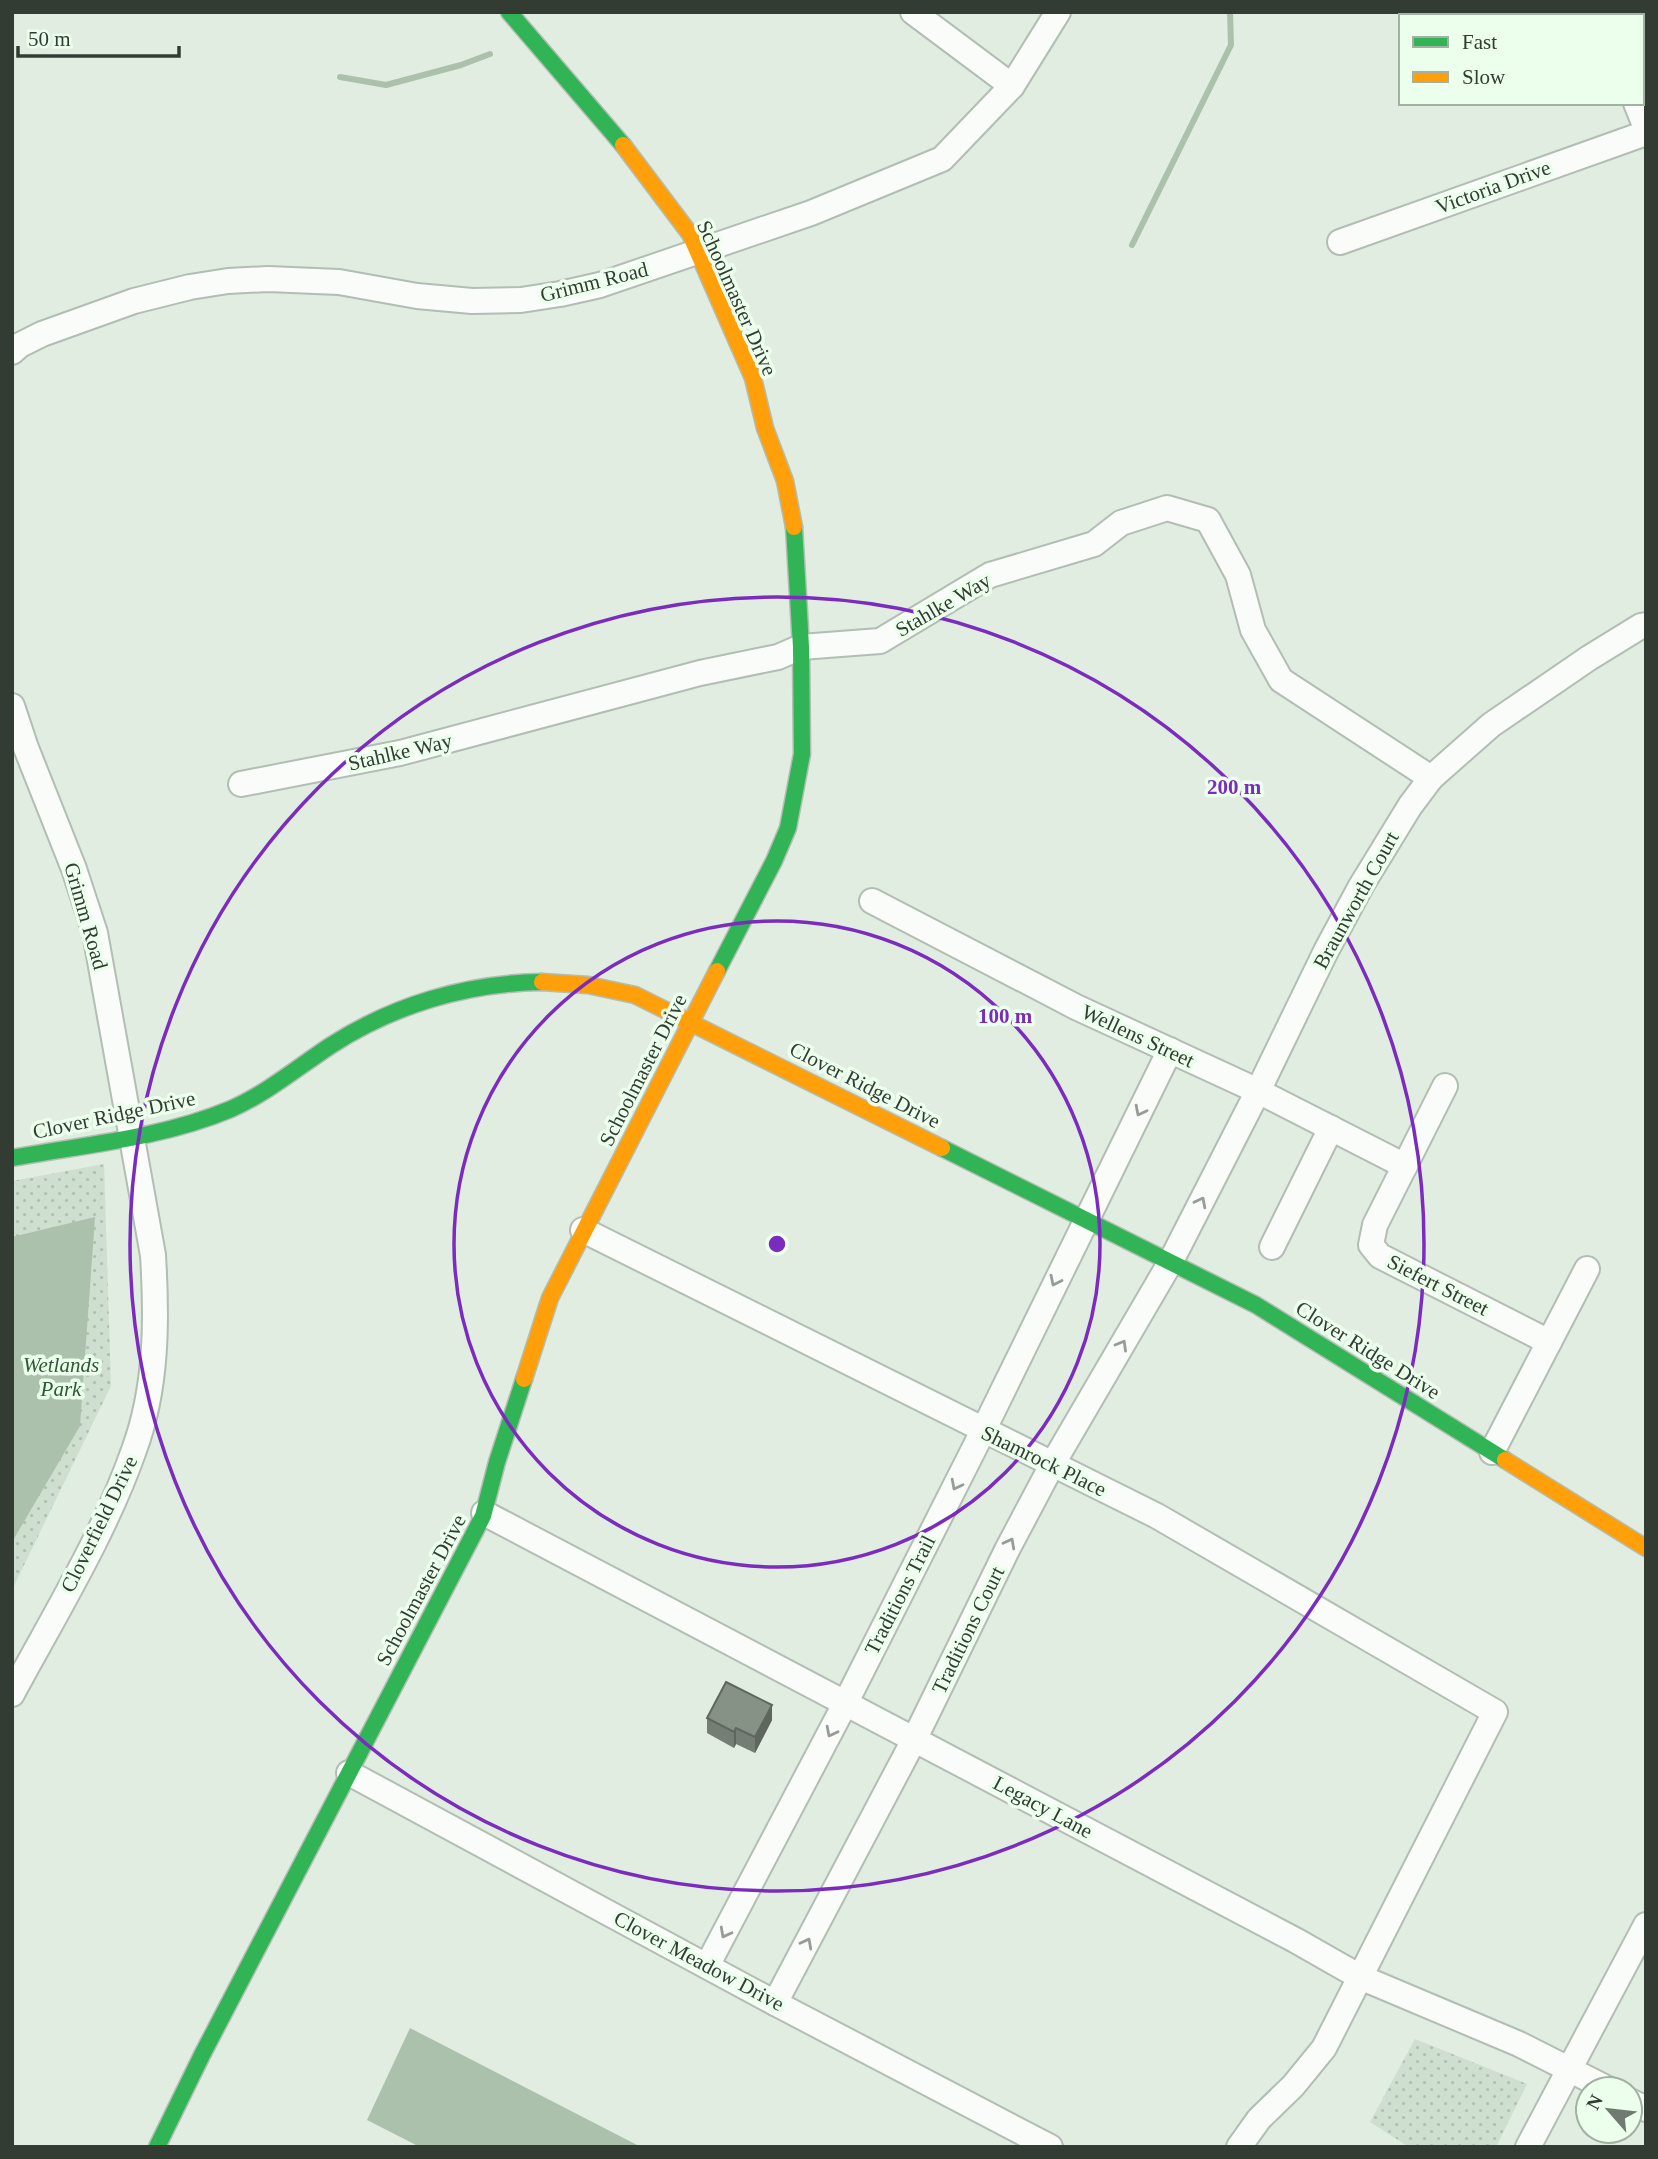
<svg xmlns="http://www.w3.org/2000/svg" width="1658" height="2159" viewBox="0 0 1658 2159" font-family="'Times New Roman',serif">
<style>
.grass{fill:url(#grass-dots)}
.water{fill:#acc1ac}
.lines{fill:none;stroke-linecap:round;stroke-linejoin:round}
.stream{stroke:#acc1ac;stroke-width:6}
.street-casing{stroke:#b2bdb3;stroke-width:28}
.fast-casing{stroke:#b2bdb3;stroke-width:19}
.slow-casing{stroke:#b2bdb3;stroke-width:19}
.street{stroke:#fafcfa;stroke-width:24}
.fast{stroke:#30b455;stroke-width:16}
.slow{stroke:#ff9f0a;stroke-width:16}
.wall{fill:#747e74}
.shaded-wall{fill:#5e665e}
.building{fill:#879287;stroke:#5e665e;stroke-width:2}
.oneway{stroke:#969c96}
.ring{fill:none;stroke:#7b2cbf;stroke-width:3.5}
.labels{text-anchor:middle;stroke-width:7;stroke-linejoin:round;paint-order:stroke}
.street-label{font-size:21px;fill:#323c33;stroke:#ebffec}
.park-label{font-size:21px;font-style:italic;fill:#2f5834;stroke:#ebffec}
.centre{fill:#7b2cbf;stroke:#ebffec;stroke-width:3.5}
.ring-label{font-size:21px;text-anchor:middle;font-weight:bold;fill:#7b2cbf;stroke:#ebffec;stroke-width:7;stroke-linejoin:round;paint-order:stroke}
</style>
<defs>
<pattern id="grass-dots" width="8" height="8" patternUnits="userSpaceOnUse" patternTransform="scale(1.75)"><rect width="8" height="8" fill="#cedecf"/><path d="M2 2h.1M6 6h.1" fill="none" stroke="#b1bfb2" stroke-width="1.8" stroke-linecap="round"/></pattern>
</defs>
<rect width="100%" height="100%" fill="#e0ede0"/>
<g class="grass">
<path d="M104 1164 111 1386 12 1590V1181Z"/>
<path d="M1415 2039 1527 2084 1496 2147H1409L1370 2122Z"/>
</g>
<g class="water">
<path d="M95 1217 80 1426 12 1542V1237Z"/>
<path d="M410 2028 641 2147H420L367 2120Z"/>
</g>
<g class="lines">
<g class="stream">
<path d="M340 77 386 85 461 65 490 54"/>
<path d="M1132 245 1231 45 1230 12"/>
</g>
<g class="street-casing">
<g id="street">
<path d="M913 12 1012 86"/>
<path d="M1610 12 1611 16"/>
<path d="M1636 103 1646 128"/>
<path d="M1340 242 1646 133"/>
<path d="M12 352 20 345 42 334 134 301 190 287 228 281 268 279 339 282 417 296 472 301 521 300 560 294 600 285 811 213 942 159 1012 86 1058 12"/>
<path d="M12 706 26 748 74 869 95 933 153 1255C157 1320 157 1388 134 1450 105 1533 54 1616 12 1694"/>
<path d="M241 784 400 753 700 673 778 657 801 647 880 641 990 575 1094 544 1121 523 1167 508 1208 520 1238 575 1253 630 1281 680 1431 778"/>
<path d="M872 901 1076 1007 1258 1091 1405 1166"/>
<path d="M1445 1086 1375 1225 1371 1245 1380 1256 1549 1342"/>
<path d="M583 1230 1157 1516 1495 1712 1324 2048 1293 2086 1259 2119 1239 2147"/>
<path d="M1272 1247 1331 1128"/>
<path d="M1492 1452 1587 1269"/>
<path d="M484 1513 1295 1940 1360 1977 1519 2044 1608 2089"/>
<path d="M349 1773 775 2003 1050 2147"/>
<path d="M707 1966 846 1702 983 1431 1170 1050"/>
<path d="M775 2003 915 1738 1008 1548 1052 1465 1170 1263 1258 1091 1326 951 1361 886 1410 806 1431 778 1491 725 1589 658 1641 626 1646 625"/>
<path d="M1630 2101 1646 2109"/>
<path d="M1528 2147 1646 1925"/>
</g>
</g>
<g class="fast-casing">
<g id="fast">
<path d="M509 12 623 145"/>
<path d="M717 971 774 861 788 828 802 754 801 647 794 527"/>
<path d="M942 1148 1256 1305 1505 1460"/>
<path d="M12 1158C84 1145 162 1138 231 1109 267 1093 297 1068 330 1046 393 1005 467 983 542 982"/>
<path d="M157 2147 202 2055 483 1516 497 1462 524 1379"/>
</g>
</g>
<g class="slow-casing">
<g id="slow">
<path d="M623 145 690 234 753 378 765 428 785 481 794 527"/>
<path d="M542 982 588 985 635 995 942 1148"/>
<path d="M524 1379 550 1298 717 971"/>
<path d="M1505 1460 1646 1548"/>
</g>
</g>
<use href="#street" class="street"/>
<use href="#fast" class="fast"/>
<use href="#slow" class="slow"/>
</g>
<path class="wall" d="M707 1718 772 1720 755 1753 736 1744 734 1748 707 1733Z"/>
<g class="shaded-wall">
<path d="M772 1705V1720L755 1753V1737Z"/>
<path d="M736 1728V1744L734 1748V1732Z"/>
</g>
<path class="building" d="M726 1682 772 1705 755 1737 736 1728 734 1732 707 1718Z"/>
<defs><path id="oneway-chevron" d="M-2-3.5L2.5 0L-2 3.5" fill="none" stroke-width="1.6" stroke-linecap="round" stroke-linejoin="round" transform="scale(1.75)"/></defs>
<g class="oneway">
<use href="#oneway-chevron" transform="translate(1140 1111) rotate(117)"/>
<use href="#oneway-chevron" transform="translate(1201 1202) rotate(-63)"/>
<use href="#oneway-chevron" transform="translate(1055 1281) rotate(116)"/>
<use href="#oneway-chevron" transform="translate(1122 1345) rotate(-60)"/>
<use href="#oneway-chevron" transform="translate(956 1485) rotate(117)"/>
<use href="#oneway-chevron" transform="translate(1010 1543) rotate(-62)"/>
<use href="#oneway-chevron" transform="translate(831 1732) rotate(117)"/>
<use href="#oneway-chevron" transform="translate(725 1933) rotate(118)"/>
<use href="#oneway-chevron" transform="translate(807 1943) rotate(-62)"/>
</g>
<g class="ring">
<circle cx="777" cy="1244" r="323"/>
<circle cx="777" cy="1244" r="647"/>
</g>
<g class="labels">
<g class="street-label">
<text transform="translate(1493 187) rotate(-20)" y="7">Victoria Drive</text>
<text transform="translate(594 282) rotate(-14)" y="7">Grimm Road</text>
<text transform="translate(737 298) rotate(66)" y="7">Schoolmaster Drive</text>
<text transform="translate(943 605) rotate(-30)" y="7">Stahlke Way</text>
<text transform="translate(400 752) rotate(-13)" y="7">Stahlke Way</text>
<text transform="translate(1356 900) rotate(-61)" y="7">Braunworth Court</text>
<text transform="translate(86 916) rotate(74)" y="7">Grimm Road</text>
<text transform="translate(1138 1036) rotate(25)" y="7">Wellens Street</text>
<text transform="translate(643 1070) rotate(-63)" y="7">Schoolmaster Drive</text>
<text transform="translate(865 1085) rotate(27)" y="7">Clover Ridge Drive</text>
<text transform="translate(114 1115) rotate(-12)" y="7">Clover Ridge Drive</text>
<text transform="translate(1438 1285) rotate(27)" y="7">Siefert Street</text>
<text transform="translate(1368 1350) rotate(32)" y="7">Clover Ridge Drive</text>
<text transform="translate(1044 1461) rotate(26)" y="7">Shamrock Place</text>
<text transform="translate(99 1524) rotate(-64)" y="7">Cloverfield Drive</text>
<text transform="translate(421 1590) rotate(-62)" y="7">Schoolmaster Drive</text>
<text transform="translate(900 1595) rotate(-63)" y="7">Traditions Trail</text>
<text transform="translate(968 1630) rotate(-64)" y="7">Traditions Court</text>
<text transform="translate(1043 1807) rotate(28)" y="7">Legacy Lane</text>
<text transform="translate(699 1961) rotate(28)" y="7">Clover Meadow Drive</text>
</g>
<g class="park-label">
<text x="61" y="1372">Wetlands<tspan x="61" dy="24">Park</tspan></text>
</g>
</g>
<circle cx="777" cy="1244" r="10" class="centre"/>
<g class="ring-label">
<text x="1234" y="794">200 m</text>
<text x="1005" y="1023">100 m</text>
</g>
<rect width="1658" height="2159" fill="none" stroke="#323c33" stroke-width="28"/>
<rect x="1399" y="14" width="245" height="91" fill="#ebffec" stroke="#a1b1a2" stroke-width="2"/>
<rect x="1413" y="37" width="35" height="10" fill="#30b455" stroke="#a1b1a2" stroke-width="2"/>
<text x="1462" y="49" font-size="21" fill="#323c33">Fast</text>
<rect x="1413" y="72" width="35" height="10" fill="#ff9f0a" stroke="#a1b1a2" stroke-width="2"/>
<text x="1462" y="84" font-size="21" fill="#323c33">Slow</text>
<g transform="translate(1609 2110) rotate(298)"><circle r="33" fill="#ebffec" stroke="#a1b1a2" stroke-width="2"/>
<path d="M0-5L12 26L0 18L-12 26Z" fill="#6f7a70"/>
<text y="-10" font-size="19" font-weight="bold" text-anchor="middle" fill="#323c33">N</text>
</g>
<path d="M18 46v10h161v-10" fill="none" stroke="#323c33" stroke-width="3.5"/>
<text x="28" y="46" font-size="21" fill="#323c33" stroke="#ebffec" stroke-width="5" paint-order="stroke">50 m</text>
</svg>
